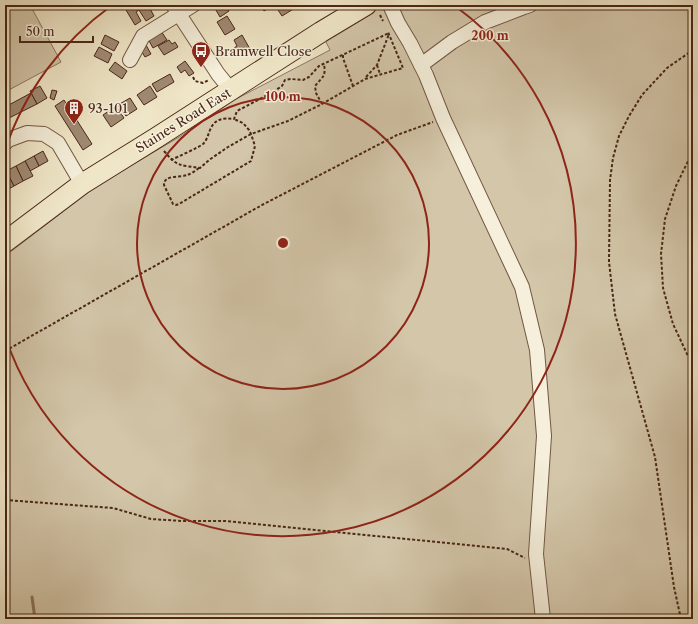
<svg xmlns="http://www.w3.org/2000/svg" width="698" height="624" viewBox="0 0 698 624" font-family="'Libre Caslon Text',serif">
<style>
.green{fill:#d3c6a9;stroke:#8e7660}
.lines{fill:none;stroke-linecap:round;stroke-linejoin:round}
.stream{stroke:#8b735d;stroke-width:3}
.building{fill:#a08a73;stroke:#4a2717}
.minor-casing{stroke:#735743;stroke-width:16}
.highway-casing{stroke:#4a2717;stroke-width:22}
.path{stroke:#4a2717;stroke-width:2;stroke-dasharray:3 2;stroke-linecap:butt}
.minor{stroke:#f5efdb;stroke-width:14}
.highway{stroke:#efe6c7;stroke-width:20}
.ring{fill:none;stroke:#8f2418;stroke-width:2}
.labels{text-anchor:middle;stroke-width:3;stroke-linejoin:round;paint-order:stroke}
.poi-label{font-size:13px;fill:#4a2717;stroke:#f5efdb;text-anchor:start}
.street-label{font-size:13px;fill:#4a2717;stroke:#f5efdb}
.centre{fill:#8f2418;stroke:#f5efdb;stroke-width:2}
.ring-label{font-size:12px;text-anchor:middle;font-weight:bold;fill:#8f2418;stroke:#f5efdb;stroke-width:3;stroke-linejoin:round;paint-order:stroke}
</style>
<rect width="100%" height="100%" fill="#efe6c7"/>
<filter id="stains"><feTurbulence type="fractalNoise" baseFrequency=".005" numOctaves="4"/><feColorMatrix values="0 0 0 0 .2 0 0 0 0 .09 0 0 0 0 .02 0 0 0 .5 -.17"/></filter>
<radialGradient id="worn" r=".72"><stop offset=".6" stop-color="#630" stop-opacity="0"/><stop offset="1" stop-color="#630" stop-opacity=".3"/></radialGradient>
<g class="green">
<path d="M5 5H30L61 62 5 92Z"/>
<path d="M366 5H693V619H5V256L98 185 181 136 234 100 330 50 321 32Z"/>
</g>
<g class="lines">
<path class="stream" d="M32 597 35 619"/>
</g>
<g class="building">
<path d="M134 5H148L154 16 146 21 139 10 136 12 141 21 135 25 126 10Z"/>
<path d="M213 5H225L229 11 220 17Z"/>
<path d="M261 5H273L264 11Z"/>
<path d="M278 5H293L295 8 282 16 276 7Z"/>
<path d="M227 16 235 29 225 35 217 22Z"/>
<path d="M161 31 167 40 153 48 148 39Z"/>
<path d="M105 35 119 42 114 51 101 44Z"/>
<path d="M242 35 250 49 238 56 234 48 237 46 234 40Z"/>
<path d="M169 40 172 44 175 42 178 47 164 55 158 46Z"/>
<path d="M146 45 151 54 145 57 140 49Z"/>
<path d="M99 47 112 54 108 63 94 56Z"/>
<path d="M185 61 194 73 189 76 185 70 181 73 177 67Z"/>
<path d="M115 62 127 71 122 79 109 70Z"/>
<path d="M170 74 174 82 157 92 152 84Z"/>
<path d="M40 86 47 98 37 104 30 91Z"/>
<path d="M150 86 157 97 144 105 137 95Z"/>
<path d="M52 90 57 91 54 100 50 98Z"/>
<path d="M31 93 37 104 5 120V107Z"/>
<path d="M130 98 137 109 126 116 118 105Z"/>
<path d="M64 100 92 144 83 150 55 106Z"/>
<path d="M116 106 124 118 111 127 103 115Z"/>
<path d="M43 151 48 161 39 166 34 156Z"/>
<path d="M34 156 39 166 30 171 25 161Z"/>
<path d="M25 161 33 176 23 181 16 166Z"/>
<path d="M16 166 23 181 14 186 6 171Z"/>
<path d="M6 171 14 186 5 191V172Z"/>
</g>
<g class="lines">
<g class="minor-casing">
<g id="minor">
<path d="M173 5 218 74 231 90"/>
<path d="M390 5 398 23 410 43 426 75 443 118 522 287 537 350 544 436 536 554 543 619"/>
<path d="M130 60 143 36 193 5"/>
<path d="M421 65 452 42 485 22 524 7 530 5"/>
<path d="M5 143 8 140 27 133 44 134 58 143 82 184"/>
</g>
</g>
<g class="highway-casing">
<path id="highway" d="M5 242 82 184 156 138 321 32 366 5"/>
</g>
<g class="path">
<path d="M380 15 383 21"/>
<path d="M343 55V58L353 86"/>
<path d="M377 65 380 74"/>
<path d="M193 77 195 81 203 83 209 80"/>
<path d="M366 77 377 65 389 34"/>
<path d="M322 104 316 93 315 86C323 76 326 77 324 64"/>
<path d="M164 151C177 167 180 165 200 168L209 160 228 147 251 134 288 121 322 104 365 79 403 68 388 32"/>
<path d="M693 153 691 155 676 186 665 219 661 254 663 288 673 324 688 356 693 362"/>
<path d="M171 160C179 156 196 149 203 144 207 140 208 135 210 130 215 118 223 118 234 119L237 111 273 92 282 86 285 80 291 79 303 80 309 77 319 66 389 33"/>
<path d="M199 168C195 171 191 174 187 175 180 178 164 174 164 185L173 204 176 205 179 204 251 161 255 146 251 134 249 130 243 123 234 119"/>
<path d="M5 351 262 205 397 135 433 122"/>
<path d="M5 500 113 508 151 519 182 521H225L507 549 525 558"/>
<path d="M681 619 674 587 655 457 615 314 609 262 610 180 613 158 619 136 629 116 642 95 667 68 693 50"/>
</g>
<use href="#minor" class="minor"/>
<use href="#highway" class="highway"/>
</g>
<g class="ring">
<circle cx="283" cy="243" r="146"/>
<path d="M5 150A293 293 0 0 1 111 6M455 6A293 293 0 1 1 5 336"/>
</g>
<defs>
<g id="bus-pin" transform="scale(1)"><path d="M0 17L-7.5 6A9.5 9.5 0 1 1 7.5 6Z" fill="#8f2418" stroke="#f5efdb"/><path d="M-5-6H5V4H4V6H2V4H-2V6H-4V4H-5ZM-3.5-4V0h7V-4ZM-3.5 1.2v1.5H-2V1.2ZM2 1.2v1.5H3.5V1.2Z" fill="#fff"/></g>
<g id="building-pin" transform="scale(1)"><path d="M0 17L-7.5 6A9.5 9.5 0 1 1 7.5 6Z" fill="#8f2418" stroke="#f5efdb"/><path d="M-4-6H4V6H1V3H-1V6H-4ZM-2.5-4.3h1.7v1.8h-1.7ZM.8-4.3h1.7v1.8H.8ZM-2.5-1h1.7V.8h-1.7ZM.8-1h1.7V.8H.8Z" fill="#fff"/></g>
</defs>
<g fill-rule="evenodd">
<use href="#bus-pin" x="201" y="51"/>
<use href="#building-pin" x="74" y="108"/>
</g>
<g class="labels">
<g class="poi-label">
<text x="215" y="56">Bramwell Close</text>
<text x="88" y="113">93-101</text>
</g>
<g class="street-label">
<text transform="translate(183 120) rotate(-32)" y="5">Staines Road East</text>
</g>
</g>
<circle cx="283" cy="243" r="6" class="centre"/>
<g class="ring-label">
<text x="490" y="40">200 m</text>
<text x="283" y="101">100 m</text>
</g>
<rect width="698" height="624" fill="none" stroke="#efe6c7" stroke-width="20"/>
<rect x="6" y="6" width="686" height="612" fill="none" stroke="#4a2717" stroke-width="2"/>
<rect x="10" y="10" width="678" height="604" fill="none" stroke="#4a2717"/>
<path d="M20 36v6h73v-6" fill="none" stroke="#4a2717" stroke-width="2"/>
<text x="26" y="36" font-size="12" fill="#4a2717" stroke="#f5efdb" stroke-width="3" paint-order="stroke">50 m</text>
<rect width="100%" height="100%" filter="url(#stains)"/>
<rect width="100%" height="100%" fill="url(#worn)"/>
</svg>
